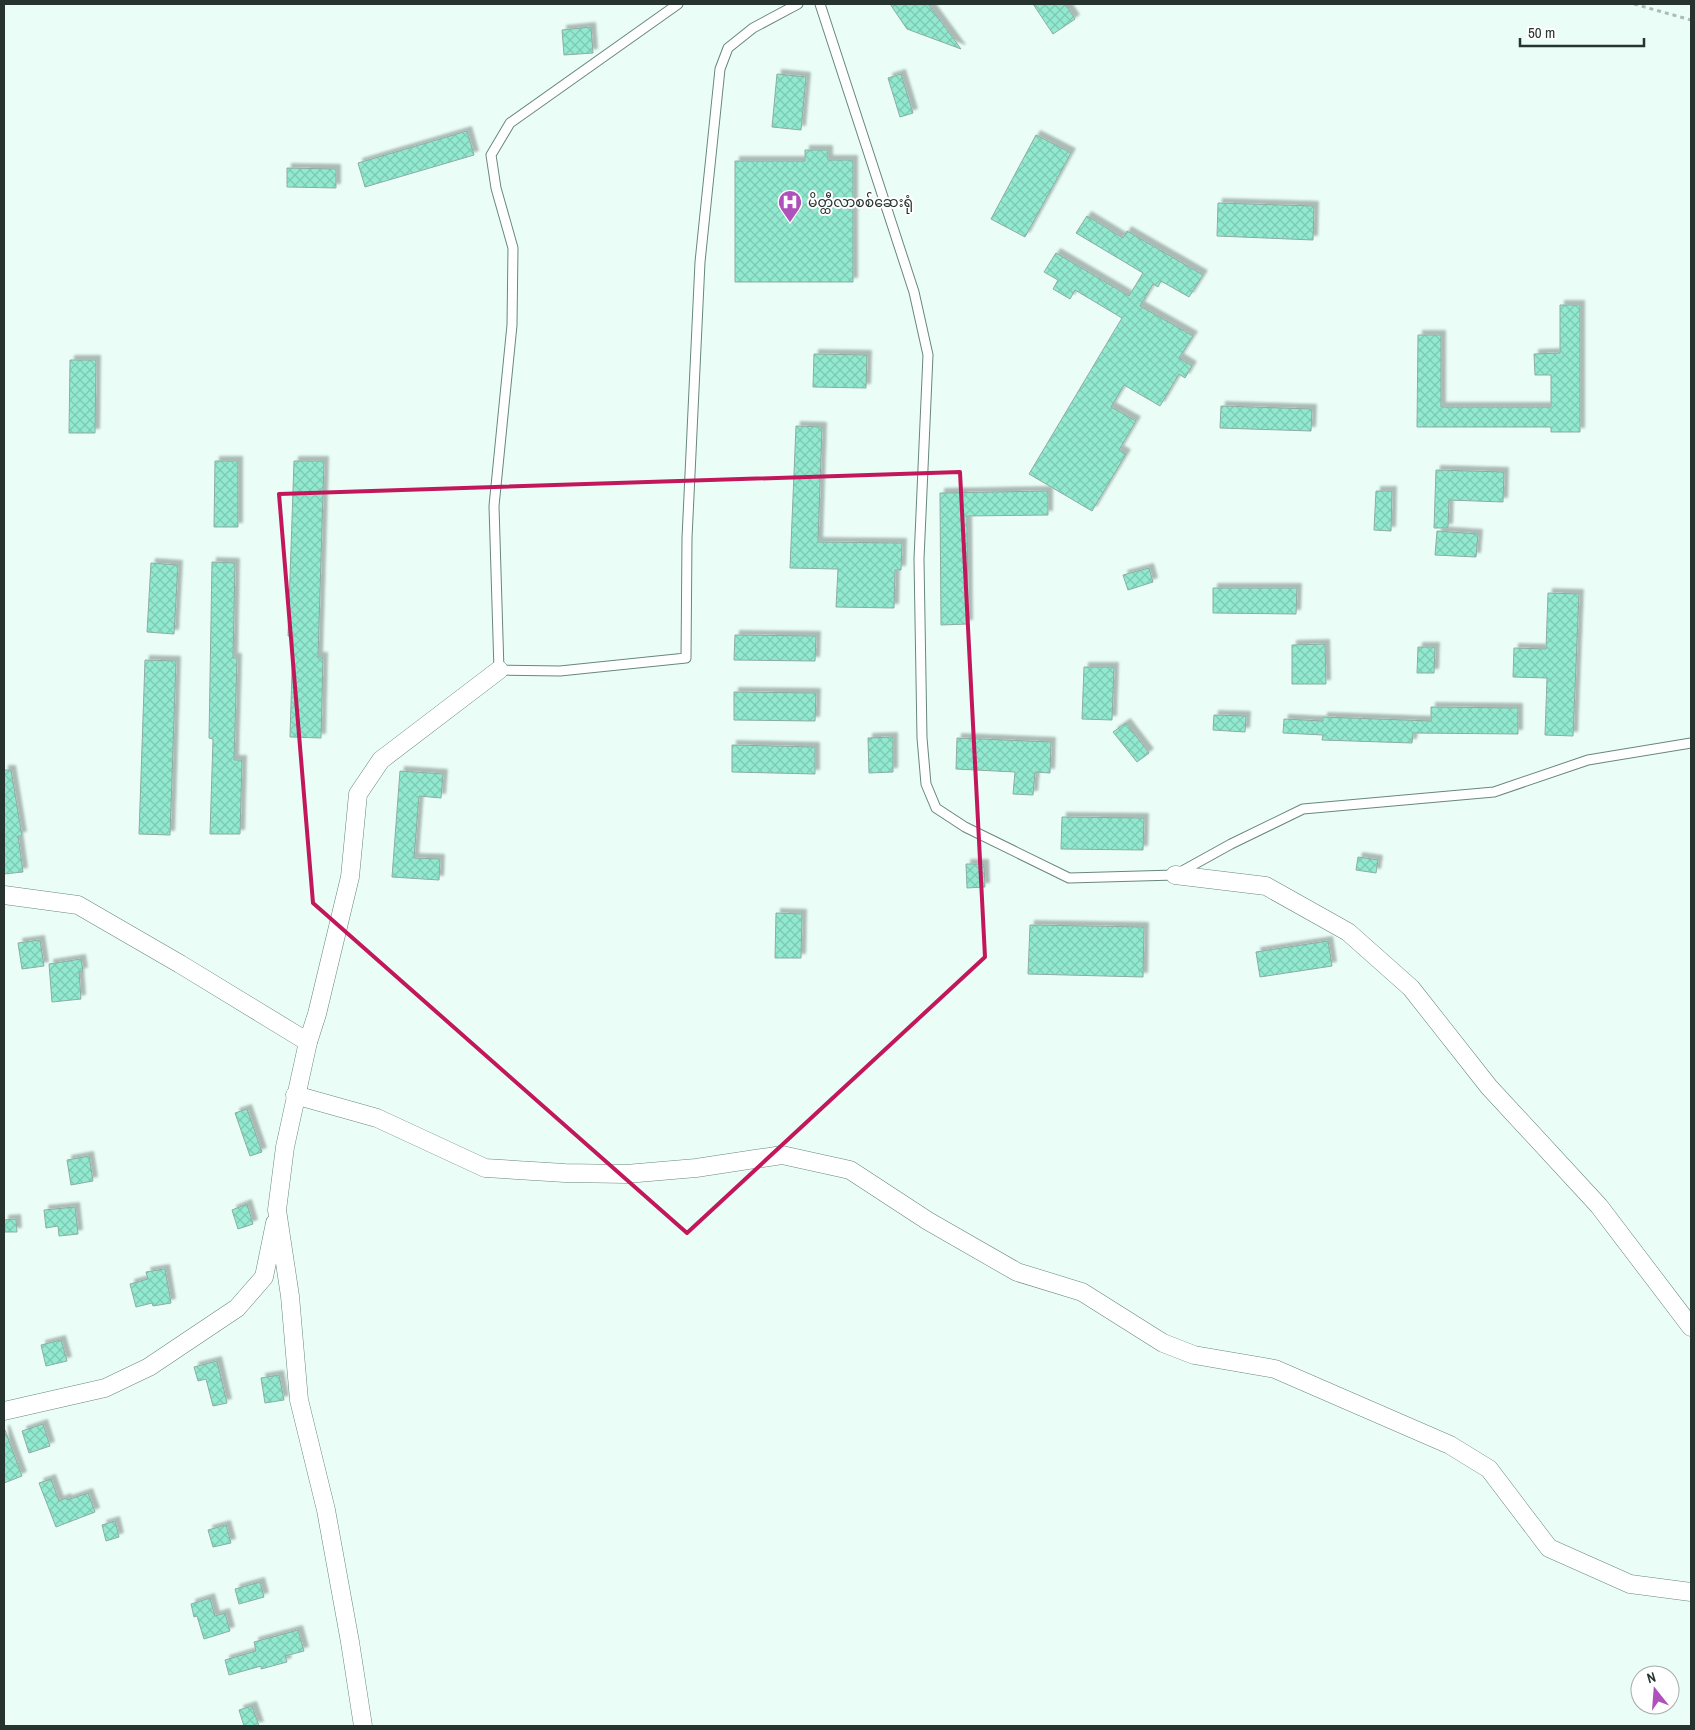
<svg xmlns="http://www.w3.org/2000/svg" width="1695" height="1730" viewBox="0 0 1695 1730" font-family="'Archivo Narrow','Noto Sans Myanmar',sans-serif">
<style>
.building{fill:url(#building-cross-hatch);stroke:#8dada2;filter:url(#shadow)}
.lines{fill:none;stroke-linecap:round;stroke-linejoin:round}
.lane-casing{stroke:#68877d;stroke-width:11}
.street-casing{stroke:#68877d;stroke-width:19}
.path{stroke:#abbcb6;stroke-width:3;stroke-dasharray:4 4;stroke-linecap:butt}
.lane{stroke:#fff;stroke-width:9}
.street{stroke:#fff;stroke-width:18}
.marked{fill:none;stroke:#c2185b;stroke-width:4;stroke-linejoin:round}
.labels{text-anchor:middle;stroke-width:4;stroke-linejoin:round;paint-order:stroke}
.poi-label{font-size:14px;fill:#26332f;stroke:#fff;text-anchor:start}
</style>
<defs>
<pattern id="building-cross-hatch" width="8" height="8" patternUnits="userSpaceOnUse" patternTransform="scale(1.25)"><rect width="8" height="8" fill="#91e9cf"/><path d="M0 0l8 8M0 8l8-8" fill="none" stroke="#7dc8b2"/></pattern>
<filter id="shadow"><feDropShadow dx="4.5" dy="-4.5" stdDeviation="1" flood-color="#0004"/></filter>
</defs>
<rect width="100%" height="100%" fill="#eafef7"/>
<g class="building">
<path d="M890 4H928L961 49 907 29Z"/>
<path d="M1033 4H1065L1075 19 1053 34Z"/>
<path d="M591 27 593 53 564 55 562 30Z"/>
<path d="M777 74 806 77 801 130 772 127Z"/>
<path d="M901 74 913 113 900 117 888 78Z"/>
<path d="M467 131 474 155 365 187 358 163Z"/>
<path d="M1036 135 1071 153 1025 237 991 219Z"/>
<path d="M805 150H828V160H853V282H735V161H805Z"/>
<path d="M287 168 336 169V188L287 187Z"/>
<path d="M1218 203 1314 206 1313 240 1217 236Z"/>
<path d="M1087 216 1123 238 1127 231 1203 275 1189 297 1161 281 1158 287 1153 284 1140 306 1193 336 1179 358 1192 366 1185 378 1179 374 1160 406 1124 385 1111 407 1136 421 1119 450 1126 454 1092 511 1029 474 1122 318 1075 290 1070 299 1053 289 1058 280 1044 272 1056 253 1129 296 1143 273 1076 233Z"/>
<path d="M1560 305H1580V432H1551V427H1417L1418 335H1441V407H1551V375H1535L1534 354 1560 353Z"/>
<path d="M814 354 867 355 866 388 813 387Z"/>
<path d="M70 360H96L95 433H69Z"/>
<path d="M1221 406 1312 409 1311 431 1220 428Z"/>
<path d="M796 426 822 427 818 542 902 543 901 570H895L894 608 836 607 838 569 790 568Z"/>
<path d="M215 461H238V527H214Z"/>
<path d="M294 461H324L318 657H323L321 738 290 737 293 636H288Z"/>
<path d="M1436 470 1504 472 1503 502 1449 500 1448 528H1434Z"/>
<path d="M1048 491V515L967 516 968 624 941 625 940 493Z"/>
<path d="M1376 491H1392L1391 531 1374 530Z"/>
<path d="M1437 531 1478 534 1476 557 1435 555Z"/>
<path d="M212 562 235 563 233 658H237L234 760H242L240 834H210L213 739 209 738Z"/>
<path d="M151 563 178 565 174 634 147 632Z"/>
<path d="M1149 568 1153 582 1128 590 1123 575Z"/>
<path d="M1213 588H1297L1296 614 1213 613Z"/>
<path d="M1548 593 1579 594 1573 736 1545 735 1547 678 1513 677 1514 648 1546 649Z"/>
<path d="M735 635 816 636 815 661 734 660Z"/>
<path d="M1325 644 1326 684H1292V645Z"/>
<path d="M1418 647H1435L1434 673H1417Z"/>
<path d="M145 660 176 661 170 835 139 834Z"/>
<path d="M1084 667H1114L1112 720 1082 719Z"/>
<path d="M734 692 816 693 815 721 734 720Z"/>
<path d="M1431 707 1518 708V734L1413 733 1412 743 1322 740 1323 735 1283 733 1284 719 1323 721V717L1431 721Z"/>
<path d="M1214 715 1246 716 1245 732 1213 730Z"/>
<path d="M1126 723 1149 753 1137 762 1113 732Z"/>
<path d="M893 737V772L869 773 868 738Z"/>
<path d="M957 738 1051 742 1050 773 1035 772 1033 795 1013 794 1015 772 956 769Z"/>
<path d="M732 745 815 747V774L732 772Z"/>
<path d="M4 770H11L22 836H18L23 872 4 874Z"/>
<path d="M400 771 443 774 441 798 419 796 414 858 440 859 439 880 392 877Z"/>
<path d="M1062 817 1144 818 1143 850 1061 849Z"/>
<path d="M1358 857 1378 860 1376 873 1356 870Z"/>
<path d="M966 864H984L985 887 967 888Z"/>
<path d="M776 913 802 914 801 958H775Z"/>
<path d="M1030 925 1144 927 1143 977 1028 974Z"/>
<path d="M40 940 44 966 22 969 18 943Z"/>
<path d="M1328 941 1332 966 1260 977 1256 952Z"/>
<path d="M81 959 83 972H79L81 999 52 1002 49 964Z"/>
<path d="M247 1109 262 1152 250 1156 235 1113Z"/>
<path d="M89 1156 93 1181 71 1185 67 1160Z"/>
<path d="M247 1204 253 1224 238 1229 232 1210Z"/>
<path d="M75 1207 78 1234 59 1236 58 1226 46 1228 44 1210Z"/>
<path d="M16 1219 17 1232H5L4 1220Z"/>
<path d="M165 1269 171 1303 153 1306 152 1303 136 1307 130 1284 148 1279 146 1272Z"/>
<path d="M61 1340 67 1361 46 1366 41 1345Z"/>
<path d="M217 1361 227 1403 213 1406 206 1379 198 1381 194 1367Z"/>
<path d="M279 1375 284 1400 265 1403 261 1378Z"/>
<path d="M43 1424 50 1446 29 1453 22 1431Z"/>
<path d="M4 1430H5L22 1476 4 1483Z"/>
<path d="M51 1479 59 1501 66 1498 67 1500 88 1493 95 1512 56 1527 39 1483Z"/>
<path d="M115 1521 119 1537 106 1541 102 1525Z"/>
<path d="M226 1525 231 1543 213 1547 208 1530Z"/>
<path d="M260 1582 264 1597 239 1604 235 1589Z"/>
<path d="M210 1598 215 1616 225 1613 230 1631 204 1639 197 1616 194 1617 191 1604Z"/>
<path d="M298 1630 304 1651 285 1656 287 1662 261 1669V1666L229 1675 225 1660 256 1651 254 1642Z"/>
<path d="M252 1706 259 1726H244L239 1710Z"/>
</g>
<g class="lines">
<g class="lane-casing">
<g id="lane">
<path d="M678 4 510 123 491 155 496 188 513 248 512 325 494 506 499 670 560 671 686 658 687 538 700 262 720 69 728 48 753 28 798 4"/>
<path d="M820 4 914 292 928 355 919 559 922 738 926 784 936 808 965 827 1069 878 1175 875 1231 844 1303 809 1494 792 1588 760 1691 743"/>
</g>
</g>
<g class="street-casing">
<g id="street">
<path d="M1175 875 1266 886 1348 932 1411 988 1489 1087 1599 1206 1691 1327"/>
<path d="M4 895 78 905 180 964 308 1042"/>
<path d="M295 1095 377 1118 485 1168 565 1173 626 1174 696 1168 782 1155 850 1170 928 1221 1017 1272 1082 1292 1163 1343 1194 1355 1275 1369 1450 1445 1489 1469 1549 1548 1630 1584 1691 1592"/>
<path d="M4 1411 105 1388 149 1367 237 1308 264 1277 275 1223"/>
<path d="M363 1726 350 1642 326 1510 299 1400 290 1296 277 1210 285 1147 308 1042 317 1014 350 877 358 794 381 760 499 670"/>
</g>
</g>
<path class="path" d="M1634 4 1691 20"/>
<use href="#lane" class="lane"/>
<use href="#street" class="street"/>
</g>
<path class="marked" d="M960 472 985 957 687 1233 313 903 279 494Z"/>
<defs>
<g id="hospital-pin" transform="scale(1.25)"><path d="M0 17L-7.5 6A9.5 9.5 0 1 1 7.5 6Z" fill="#ae51bb" stroke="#fff"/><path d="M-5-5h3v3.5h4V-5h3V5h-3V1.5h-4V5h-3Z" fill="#fff"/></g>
</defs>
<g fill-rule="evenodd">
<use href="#hospital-pin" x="790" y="202"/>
</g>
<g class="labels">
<g class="poi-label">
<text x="808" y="207">မိတ္ထီလာစစ်ဆေးရုံ</text>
</g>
</g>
<rect width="1695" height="1730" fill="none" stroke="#26332f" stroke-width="10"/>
<g transform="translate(1655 1690) rotate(343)"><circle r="24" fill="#ffffff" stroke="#a8adac"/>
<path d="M0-4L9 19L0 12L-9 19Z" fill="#ae51bb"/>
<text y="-8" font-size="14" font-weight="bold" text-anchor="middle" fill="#26332f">N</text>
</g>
<path d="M1520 38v8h124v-8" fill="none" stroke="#26332f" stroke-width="2.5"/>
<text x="1528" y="38" font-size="15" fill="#26332f" stroke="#ffffff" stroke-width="4" paint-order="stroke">50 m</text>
</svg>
